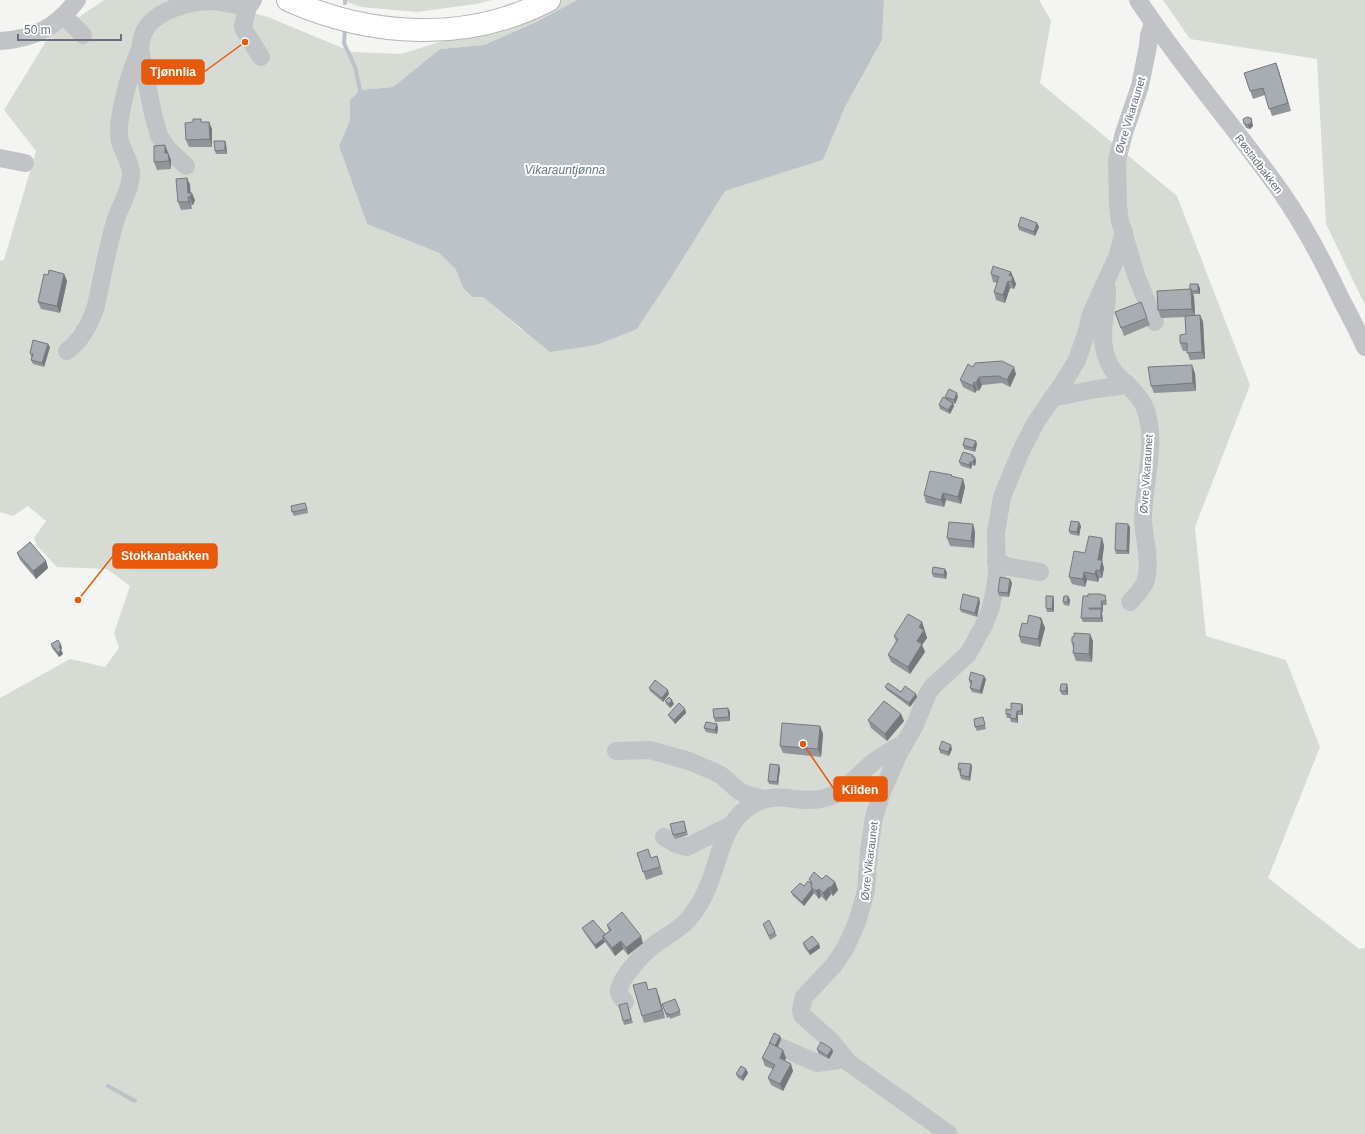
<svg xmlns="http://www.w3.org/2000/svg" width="1365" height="1134" viewBox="0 0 1365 1134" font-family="Helvetica,sans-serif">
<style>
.green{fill:#d6dbd3}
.water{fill:#bbc2c8}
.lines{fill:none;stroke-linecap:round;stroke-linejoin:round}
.stream{stroke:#bbc2c8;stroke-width:4}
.major-casing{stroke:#b2b5b9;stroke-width:24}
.minor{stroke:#c1c3c6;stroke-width:18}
.major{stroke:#fff;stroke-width:22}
.wall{fill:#90959a}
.shaded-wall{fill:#75797d}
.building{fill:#a7adb3;stroke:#75797d}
.labels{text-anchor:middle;stroke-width:4;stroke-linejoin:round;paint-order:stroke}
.street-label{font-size:11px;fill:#67727f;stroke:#fff}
.water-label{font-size:12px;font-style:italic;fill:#687983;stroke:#fff}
.leader{fill:none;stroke:#e8590c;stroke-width:1.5}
.callout-dot{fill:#e8590c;stroke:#fff;stroke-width:1.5}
.callout{fill:#e8590c;stroke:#e8590c;stroke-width:1.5}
.callout-label{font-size:12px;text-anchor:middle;font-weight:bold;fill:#fff}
</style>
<rect width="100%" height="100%" fill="#f4f5f2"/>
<g class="green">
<path d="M104 0H208L268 17 352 52 401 54 546 9 562 0H577L536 22 484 45 440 49 393 87 360 90 350 100V120L339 146 367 224 439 253 456 270 463 288 472 297H483L522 330 637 329 669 281 725 191 823 160 845 107 882 40 884 0H1039L1051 21 1040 83 1177 196 1250 385 1195 527 1206 636 1286 660 1320 747 1268 878 1359 949 1365 948V1134H0V698L70 659 105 667 119 648 114 633 130 586 107 569 57 567 38 547 34 538 46 521 28 506 13 516 0 512V261L4 260 36 151 4 110 48 38Z"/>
<path d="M342 0H492L476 4 417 12 361 7Z"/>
<path d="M1163 0H1365V305L1326 224 1317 59 1190 39Z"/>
</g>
<path class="water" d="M577 0H884L882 40 845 107 823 160 725 191 669 281 637 329 596 345 550 352 483 297H472L463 288 456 270 439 253 367 224 339 146 350 120V100L360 90 393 87 440 49 484 45 536 22Z"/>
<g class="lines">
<g class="stream">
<path d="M345 3V0"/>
<path d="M345 30 344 43 355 67 360 90"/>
<path d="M108 1086 135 1101"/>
</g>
<g class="major-casing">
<path id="major" d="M288 0C371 37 467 43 549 0"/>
</g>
<g class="minor">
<path d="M1138 0C1182 67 1235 127 1281 192 1305 226 1324 263 1342 301 1350 316 1358 331 1365 347"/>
<path d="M248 7 243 26 244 30 261 57"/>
<path d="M64 16 83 35"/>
<path d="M0 41C34 39 57 27 77 0"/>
<path d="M0 158 25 163"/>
<path d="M186 166 168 149 159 136 153 114 140 50C141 43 141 38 144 32 154 11 187 2 208 1 222 1 235 5 248 7L253 0"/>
<path d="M1124 235 1136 275 1155 322"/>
<path d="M1107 289C1108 308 1100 328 1104 347 1105 356 1110 367 1116 374 1127 386 1139 393 1145 408 1158 442 1143 485 1143 520 1144 539 1151 561 1146 580 1143 589 1136 595 1130 602"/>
<path d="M67 351C82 340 90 324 96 306 102 278 107 249 115 222 119 207 130 192 131 176 132 164 123 153 120 141 115 122 131 68 140 50"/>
<path d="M1052 398 1096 389 1120 386 1126 383"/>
<path d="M996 562 1010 567 1040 572"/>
<path d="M616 751 650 750 689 761 715 772 722 776 739 791 745 794 764 799"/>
<path d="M664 837 676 844 687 847 731 825"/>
<path d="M625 1002C623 999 620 996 619 992 618 979 645 952 655 944 665 937 678 930 687 921 696 911 704 897 709 884 719 860 723 826 746 809 777 786 794 806 825 798 844 793 856 777 871 764 880 756 893 750 904 743"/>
<path d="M780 1047 817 1063 839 1060 844 1058"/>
<path d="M949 1134 848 1062 832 1042 802 1015 801 1009 804 997 834 965 846 947 857 922 866 891 869 851 874 817 882 792 899 753 915 725 927 695 933 686 968 654 983 627 991 607 995 588 997 575 996 533 1002 497 1021 451 1036 422 1065 380 1077 360 1086 334 1091 314 1117 257 1124 232 1120 222 1118 205 1117 160 1124 133 1140 86 1148 46 1149 35 1153 23"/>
</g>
<use href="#major" class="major"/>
</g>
<g class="wall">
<path d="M1276 63 1291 111 1272 116 1265 95 1253 99 1250 91Z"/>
<path d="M202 122H209L212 129V147H189L186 140Z"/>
<path d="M1252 122 1253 126 1250 129 1246 128 1244 124Z"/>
<path d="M225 141 226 144 227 154H216L215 151Z"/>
<path d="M165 145 171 160V169L157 170 154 162Z"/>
<path d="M187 178 190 185V193L195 200 193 205H191L192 209 181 210 178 202Z"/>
<path d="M1037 223 1039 227 1035 236 1019 230 1018 226Z"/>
<path d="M1011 272 1016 284 1014 289 1010 288 1005 303 996 300 994 292 997 283 993 282 991 274Z"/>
<path d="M64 274 67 281 60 313 41 309 38 302 48 275Z"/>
<path d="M1200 288V294H1193L1194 297 1195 315H1200L1203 322 1205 359 1190 360 1187 351H1183L1180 343 1186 334 1185 317 1161 318 1158 310 1190 289Z"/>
<path d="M1141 302 1150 325 1124 336 1115 312Z"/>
<path d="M50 347 44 367 33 364 31 360 32 357H31L30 353Z"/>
<path d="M973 367 1016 374 1010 387 1002 383 982 385 979 391 977 390 975 393 963 387 960 380Z"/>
<path d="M1195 373 1196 391 1154 393 1151 386Z"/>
<path d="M945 397H958L955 404 953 403 954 406 950 414 940 409 939 405 946 399Z"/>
<path d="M977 444 975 452 964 449 963 445Z"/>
<path d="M973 455 976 461 975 466 972 465 971 469 961 466 959 462Z"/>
<path d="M952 477 963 479 965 487 961 504 946 500 944 507 926 503 924 495Z"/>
<path d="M307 507 308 513 294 516 292 512Z"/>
<path d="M973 524 975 532 974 548 950 546 947 538Z"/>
<path d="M1081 526 1079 536 1070 534 1069 531Z"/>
<path d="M1130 527 1129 554H1116L1115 550Z"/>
<path d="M1102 538 1104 546 1102 561 1104 568 1102 578H1099L1098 582 1087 580 1085 587 1072 584 1069 577 1085 553Z"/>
<path d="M17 553 46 561 48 568 36 579 20 560Z"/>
<path d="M945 569 947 573 946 579 933 577 932 573Z"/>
<path d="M1012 583 1009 597 999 596 998 592Z"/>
<path d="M1102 595 1106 599 1107 605H1103V612H1102L1103 622H1083L1081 618 1083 596Z"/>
<path d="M1068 596 1070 600 1069 606 1064 605 1063 602Z"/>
<path d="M1054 599V612H1047L1046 608Z"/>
<path d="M980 602 977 617 961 612 960 609Z"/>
<path d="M1041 618 1045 628 1040 647 1021 643 1019 636 1027 624Z"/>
<path d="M922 622 927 638 922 645 925 652 910 674 891 662 888 655 896 642 894 636Z"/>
<path d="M1093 641 1092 662 1076 661 1073 653V648L1072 643Z"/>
<path d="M51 644 61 645 62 649H61L63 654 59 657 52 648Z"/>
<path d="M986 679 982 694 972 692 970 688 971 684H970L969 680Z"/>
<path d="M885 687 901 692 916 694 917 697 910 707 887 690Z"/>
<path d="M649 688 669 694 663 702 650 691Z"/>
<path d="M1068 688V695H1062L1060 691Z"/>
<path d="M665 701 674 704 670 708 666 704Z"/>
<path d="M1022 704 1023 708V715H1018V723L1011 722 1010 718H1007L1006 714 1011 710Z"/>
<path d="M728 708 730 712V721L715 722 714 718Z"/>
<path d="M685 709 686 713 675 724 670 718 668 715Z"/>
<path d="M901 714 904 721 887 741 871 728 868 720Z"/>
<path d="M983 717 986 729 977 731 975 727Z"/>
<path d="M717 724 718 728 717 734 706 732 704 728Z"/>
<path d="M820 726 823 734 821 757 783 753 780 746Z"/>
<path d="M939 749H952L949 756 940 753Z"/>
<path d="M971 764 972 767 970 781 961 779 960 775V773L959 772 958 769Z"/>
<path d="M779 765 780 769 778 785 769 784 768 781Z"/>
<path d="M685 824 688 835 675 839 673 835Z"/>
<path d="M637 853 651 858 657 856 663 874 646 880Z"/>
<path d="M809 879 835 882 838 890 833 896 831 894 826 901 821 896 819 899 814 893 804 906 793 896 791 892 810 883Z"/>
<path d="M763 924 775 932 777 936 770 940Z"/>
<path d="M607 925 643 943 628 955 623 949 615 956 605 942 596 949 584 932 582 928 605 934 609 931Z"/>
<path d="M803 943 819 944 820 948 810 955 804 947Z"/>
<path d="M659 996 665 1018 644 1023 642 1016Z"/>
<path d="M675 999 681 1015 670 1019V1017L667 1018 662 1004Z"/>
<path d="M627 1003 633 1023 624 1025 623 1021Z"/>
<path d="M780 1036 781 1039 778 1047 786 1058 785 1061 793 1071 783 1091 771 1085 768 1078 773 1069 765 1066 762 1058Z"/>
<path d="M817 1049H832L833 1052 829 1059 818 1053Z"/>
<path d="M746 1069 748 1073 743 1081 738 1078 736 1074Z"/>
</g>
<g class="shaded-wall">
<path d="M1276 63 1279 71 1291 111 1288 103Z"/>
<path d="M1251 118 1253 126 1250 129 1248 125Z"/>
<path d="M209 122 212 129V147L210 139Z"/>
<path d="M225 141 226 144 227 154 225 150Z"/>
<path d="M165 145 168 153V161L165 153Z"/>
<path d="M168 153 171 160V169L169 161Z"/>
<path d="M187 178 190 185 191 196 192 193 195 200 193 205 188 193Z"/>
<path d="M188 197 191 205 192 209 189 202Z"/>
<path d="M1037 223 1039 227 1035 236 1034 232Z"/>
<path d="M1011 272 1016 284 1014 289 1009 275Z"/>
<path d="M64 274 67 281 60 313 57 306Z"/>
<path d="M1008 281 1010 288 1005 303 1003 295Z"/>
<path d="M1198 284 1200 288V294L1198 291Z"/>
<path d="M1191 289 1194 297 1195 316 1192 309Z"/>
<path d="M1200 315 1203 322 1205 359 1202 352Z"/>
<path d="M48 344 50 347 44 367 42 363Z"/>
<path d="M1192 365 1195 373 1196 391 1193 383Z"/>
<path d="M1014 367 1016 374 1010 387 1007 380Z"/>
<path d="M979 377 982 385 979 391 976 383Z"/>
<path d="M974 382 977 390 975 393 973 386Z"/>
<path d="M957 393 958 397 955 404 954 400Z"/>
<path d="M953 403 954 406 950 414 948 410Z"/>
<path d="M976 441 977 444 975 452 973 448Z"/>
<path d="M975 457 976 461 975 466 973 462Z"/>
<path d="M970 462 972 465 971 469 969 465Z"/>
<path d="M963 479 965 487 961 504 958 497Z"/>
<path d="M943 493 946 500 944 507 941 500Z"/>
<path d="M1079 522 1081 526 1079 536 1077 532Z"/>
<path d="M973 524 975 532 974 548 971 541Z"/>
<path d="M1128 524 1130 527 1129 554 1127 551Z"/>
<path d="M1102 538 1104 546 1102 561 1104 568 1102 578 1100 571 1098 560Z"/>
<path d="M46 561 48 568 36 579 33 571Z"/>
<path d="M945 569 947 573 946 579 944 575Z"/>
<path d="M1096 570 1099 578 1098 582 1095 574Z"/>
<path d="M1084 572 1087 580 1085 587 1083 579Z"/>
<path d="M1010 579 1012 583 1009 597 1008 593Z"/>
<path d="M1053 596 1054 599V612L1052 609Z"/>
<path d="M1068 596 1070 600 1069 606 1068 602Z"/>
<path d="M979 598 980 602 977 617 975 613Z"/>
<path d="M1101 601 1103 605V612L1102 608Z"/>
<path d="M1101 609 1102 613 1103 622 1101 618Z"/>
<path d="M1041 618 1045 628 1040 647 1038 639Z"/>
<path d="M922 622 927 638 922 645 925 652 910 674 908 667 919 627Z"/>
<path d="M1090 634 1093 641 1092 662 1089 654Z"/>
<path d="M61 645 62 649 60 650 59 646Z"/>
<path d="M61 650 63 654 59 657 58 653Z"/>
<path d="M984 676 986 679 982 694 980 691Z"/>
<path d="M1067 684 1068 688V695L1066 691Z"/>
<path d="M668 690 669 694 663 702 662 698Z"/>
<path d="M916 694 917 697 910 707 909 703Z"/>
<path d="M672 700 674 704 670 708 669 704Z"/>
<path d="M1022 704 1023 708V715L1021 711Z"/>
<path d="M728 708 730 712V721L729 717Z"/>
<path d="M685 709 686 713 675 724 674 720Z"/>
<path d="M1017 711 1018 715V723L1016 719Z"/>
<path d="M901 714 904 721 887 741 885 734Z"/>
<path d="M717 724 718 728 717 734 715 730Z"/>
<path d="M820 726 823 734 821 757 818 749Z"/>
<path d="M951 745 952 749 949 756 948 752Z"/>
<path d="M971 764 972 767 970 781 969 777Z"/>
<path d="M779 765 780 769 778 785 777 782Z"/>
<path d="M835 882 838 890 833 896 830 888Z"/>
<path d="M829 887 831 894 826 901 823 893Z"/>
<path d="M812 889 814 893 804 906 802 902Z"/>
<path d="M819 889 821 896 819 899 816 891Z"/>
<path d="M641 936 643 943 628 955 626 948Z"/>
<path d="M603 939 605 942 596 949 595 945Z"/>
<path d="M621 941 623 949 615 956 612 948Z"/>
<path d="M819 944 820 948 810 955 809 951Z"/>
<path d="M656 988 659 996 665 1018 662 1010Z"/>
<path d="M780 1036 781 1039 776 1051 775 1047Z"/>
<path d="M832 1049 833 1052 829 1059 827 1056Z"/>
<path d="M783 1050 786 1058 782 1065 780 1058Z"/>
<path d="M791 1064 793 1071 783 1091 780 1084Z"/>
<path d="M746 1069 748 1073 743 1081 742 1077Z"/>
</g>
<g class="building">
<path d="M1276 63 1288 103 1269 109 1263 88 1250 91 1244 73Z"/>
<path d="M1247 117 1251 118 1252 122 1248 125 1244 124 1243 119Z"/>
<path d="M193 119H201V122H209L210 139 186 140 185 123 193 122Z"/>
<path d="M214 141H225V150L215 151Z"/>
<path d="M165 145V153H168L169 161 154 162V146Z"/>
<path d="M187 178 188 193H192L190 197H188L189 202H178L176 179Z"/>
<path d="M1021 217 1037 223 1034 232 1018 226Z"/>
<path d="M993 266 1011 272 1009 275 1013 277 1011 282 1008 281 1003 295 994 292 999 277 991 274Z"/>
<path d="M49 270 64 274 57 306 38 302 44 274 48 275Z"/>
<path d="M1190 284H1198V291H1192L1191 289H1190Z"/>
<path d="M1191 289 1192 309 1158 310 1157 291Z"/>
<path d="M1141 302 1147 318 1121 328 1115 312Z"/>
<path d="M1200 315 1202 352 1187 353V343H1180V335L1186 334 1185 316Z"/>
<path d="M33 340 48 344 42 363 31 360 33 354 30 353Z"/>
<path d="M1002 361 1014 367 1007 380 999 376 979 377 976 383 974 382 973 386 960 380 968 364 973 367 975 363Z"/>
<path d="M1192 365 1193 383 1151 386 1148 367Z"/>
<path d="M949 389 957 393 954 400 945 397Z"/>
<path d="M943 397 953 403 948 410 939 405Z"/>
<path d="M965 438 976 441 973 448 963 445Z"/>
<path d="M963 452 973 455 972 457H975L973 462H970L969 465 959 462Z"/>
<path d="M930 471 952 475 951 476 963 479 958 497 943 493 941 500 924 495Z"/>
<path d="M305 503 307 509 292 512 291 506Z"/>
<path d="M1071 521 1079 522 1077 532 1069 531Z"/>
<path d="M949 522 973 524 971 541 947 538Z"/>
<path d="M1116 523 1128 524 1127 551 1115 550Z"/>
<path d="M1089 536 1102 538 1098 560H1102L1100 571 1096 570 1095 574 1084 572 1083 579 1069 577 1074 551 1085 553Z"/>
<path d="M30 542 46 561 33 571 17 553Z"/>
<path d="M933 567 945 569 944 575 932 573Z"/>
<path d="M1000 577 1010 579 1008 593 998 592Z"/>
<path d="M963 594 979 598 975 613 960 609Z"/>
<path d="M1088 594H1101V595H1105L1106 601H1101L1102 608H1089V609H1101V618H1081L1083 596H1088Z"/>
<path d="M1046 596H1053L1052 609 1046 608Z"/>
<path d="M1064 596H1068V602H1063Z"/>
<path d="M908 614 922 622 919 627 924 630 917 641 922 644 908 667 888 655 898 639 894 636Z"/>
<path d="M1029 615 1041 618 1040 620H1042L1038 639 1019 636 1022 623 1027 624Z"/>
<path d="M1074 633 1090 634 1089 654 1073 653 1074 643H1072V637H1074Z"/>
<path d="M58 640 61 645 59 646 61 650 58 653 51 644Z"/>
<path d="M971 672 984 676 980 691 970 688 972 681 969 680Z"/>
<path d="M655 680 668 690 662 698 649 688Z"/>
<path d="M888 683 901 692 905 686 916 694 909 703 885 687Z"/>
<path d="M1061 684H1067L1066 691H1060Z"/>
<path d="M669 697 672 700 669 704 665 701Z"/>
<path d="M884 701 901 714 885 734 868 720Z"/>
<path d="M679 703 685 709 674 720 668 715Z"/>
<path d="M1011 703 1022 704 1021 711H1017L1016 719 1010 718V714H1006V709L1011 710Z"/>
<path d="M728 708 729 717 714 718 713 709Z"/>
<path d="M983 717 985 725 975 727 974 719Z"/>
<path d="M706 722 717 724 715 730 704 728Z"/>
<path d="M782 723 820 726 818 749 780 746Z"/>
<path d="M942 741 951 745 948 752 939 749Z"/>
<path d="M959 763 971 764 969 777 960 775 961 769H958Z"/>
<path d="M770 764 779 765 777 782 768 781Z"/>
<path d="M684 821 686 832 673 835 670 824Z"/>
<path d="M648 849 651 858 657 856 660 867 643 872 637 853Z"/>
<path d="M814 872 822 879 826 875 835 882 830 888 829 887 823 893 819 889 816 891 811 887 812 883 809 879Z"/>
<path d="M808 881 812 885 811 887 812 889 802 902 791 892 800 883 804 886Z"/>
<path d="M622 912 641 936 626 948 621 941 612 948 603 936 611 930 607 925Z"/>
<path d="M593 920 605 934 603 936V939L595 945 582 928Z"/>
<path d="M769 920 775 932 769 936 763 924Z"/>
<path d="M812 936 819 944 809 951 803 943Z"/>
<path d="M646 982 648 990 656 988 662 1010 642 1016 633 985Z"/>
<path d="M675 999 680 1011 669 1015 668 1013 666 1014 662 1004Z"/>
<path d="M627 1003 631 1019 623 1021 619 1005Z"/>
<path d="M774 1033 780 1036 775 1046 770 1043 769 1044Z"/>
<path d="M821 1042 832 1049 827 1056 817 1049Z"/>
<path d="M770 1043 783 1050 780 1058 791 1064 780 1084 768 1078 775 1065 762 1058Z"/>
<path d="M741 1066 746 1069 742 1077 736 1074Z"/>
</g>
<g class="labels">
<g class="street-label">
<text transform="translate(1130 115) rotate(-73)" y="4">Øvre Vikaraunet</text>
<text transform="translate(1259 164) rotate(53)" y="4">Røstadbakken</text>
<text transform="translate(1146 474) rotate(-86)" y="4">Øvre Vikaraunet</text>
<text transform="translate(869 861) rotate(-83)" y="4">Øvre Vikaraunet</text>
</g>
<g class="water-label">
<text x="565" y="174">Vikarauntjønna</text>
</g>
</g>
<path class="leader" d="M245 42L204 72M78 600L113 556M803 744L834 789"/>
<g class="callout-dot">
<circle cx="245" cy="42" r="4"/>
<circle cx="78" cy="600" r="4"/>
<circle cx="803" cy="744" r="4"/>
</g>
<g class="callout">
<rect x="142" y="60" width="62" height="24" rx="4"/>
<rect x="113" y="544" width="104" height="24" rx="4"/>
<rect x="834" y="777" width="53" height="24" rx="4"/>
</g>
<g class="callout-label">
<text x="173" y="76">Tjønnlia</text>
<text x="165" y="560">Stokkanbakken</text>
<text x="860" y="794">Kilden</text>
</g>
<path d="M18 34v6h103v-6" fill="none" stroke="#67727f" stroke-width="2"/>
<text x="24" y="34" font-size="12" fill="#67727f" stroke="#ffffff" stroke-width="3" paint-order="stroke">50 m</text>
</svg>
